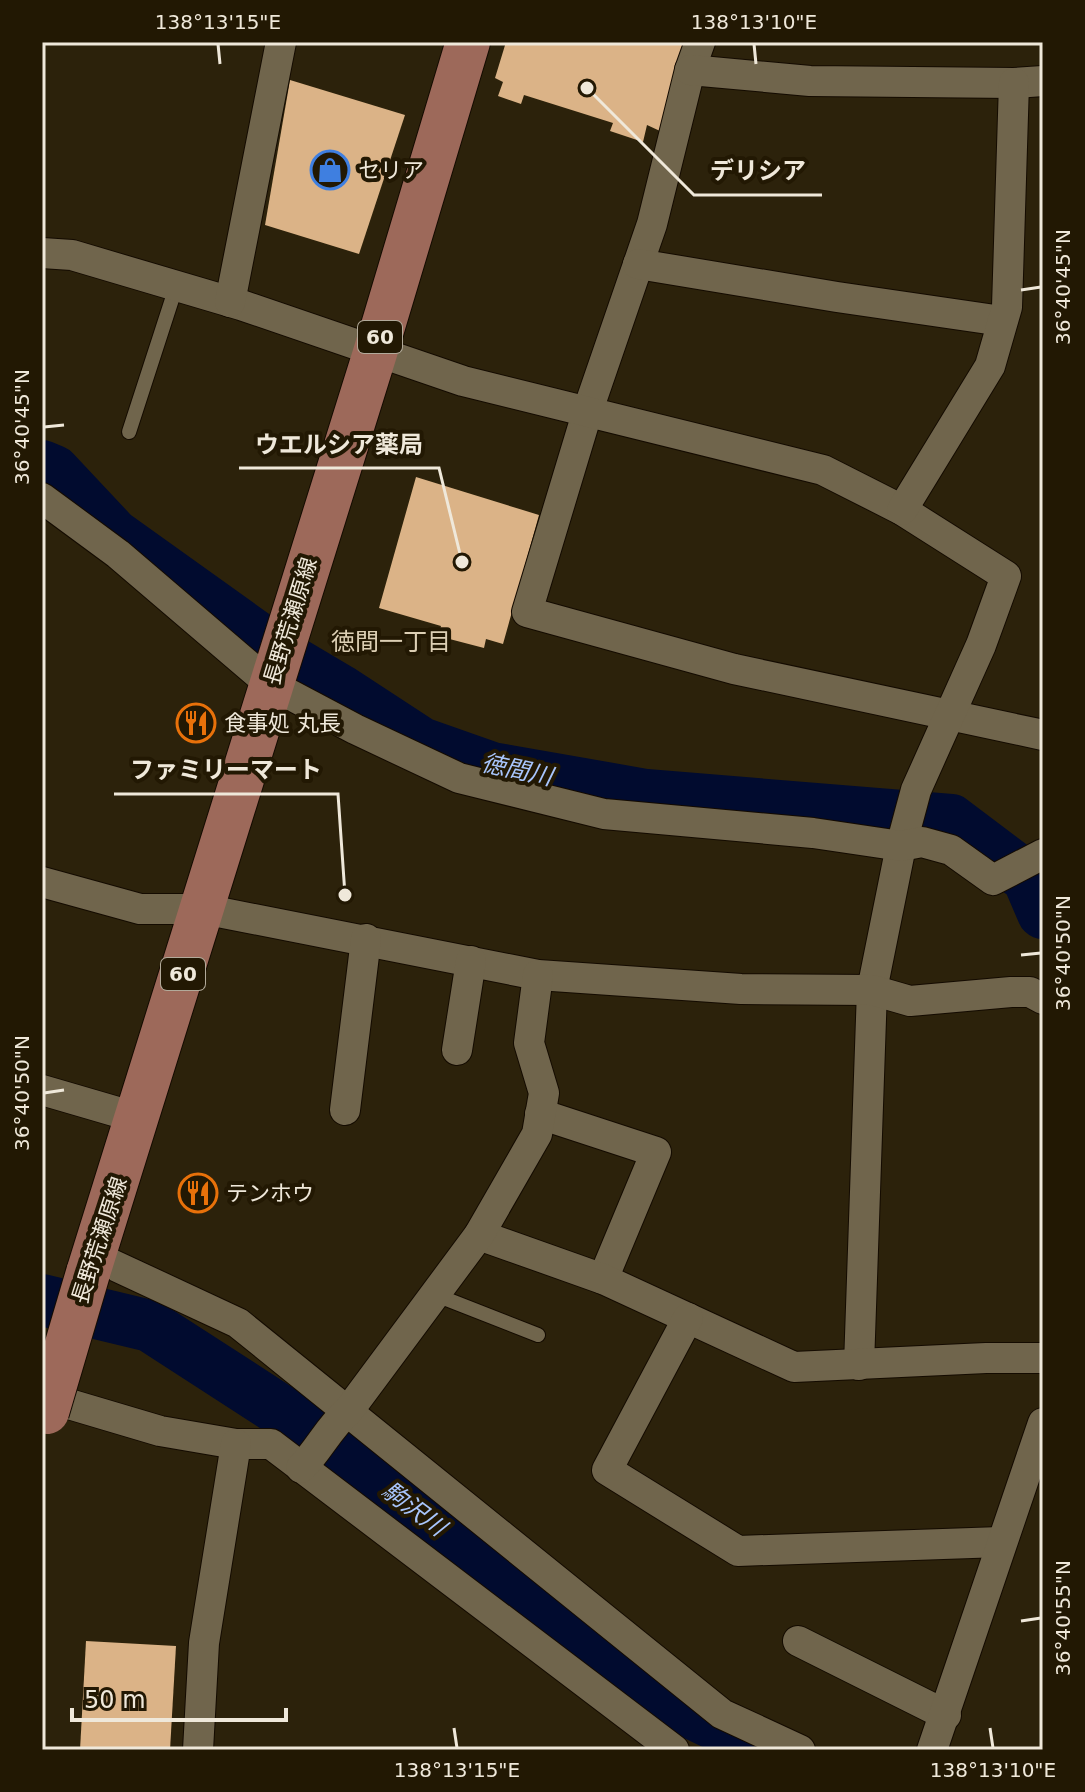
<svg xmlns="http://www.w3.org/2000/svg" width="1085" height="1792" viewBox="0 0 1085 1792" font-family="'DejaVu Sans','Noto Sans JP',sans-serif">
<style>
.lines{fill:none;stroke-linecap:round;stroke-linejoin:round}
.river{stroke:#010b2f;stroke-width:52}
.building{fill:#dbb387}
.lane-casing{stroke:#140b00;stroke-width:16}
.street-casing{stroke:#140b00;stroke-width:32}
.primary-casing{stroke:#140b00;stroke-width:46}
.lane{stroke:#70654c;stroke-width:14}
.street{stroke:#70654c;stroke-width:30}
.primary{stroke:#9d695a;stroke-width:44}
.primary-bridge-casing{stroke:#140b00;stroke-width:46;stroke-linecap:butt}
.primary-bridge{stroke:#9d695a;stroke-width:44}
.ticks{fill:none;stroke:#efe8da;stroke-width:3}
.labels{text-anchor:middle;stroke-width:8;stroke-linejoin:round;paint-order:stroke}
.shield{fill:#221803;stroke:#b2aa9a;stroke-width:2}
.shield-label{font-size:20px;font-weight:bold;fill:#efe8da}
.poi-label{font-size:22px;fill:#efe8da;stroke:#221803;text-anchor:start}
.street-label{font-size:22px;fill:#efe8da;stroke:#221803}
.neighbourhood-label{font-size:24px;fill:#dccfb4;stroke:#221803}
.water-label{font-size:24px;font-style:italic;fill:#a8c5fc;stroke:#221803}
.leader{fill:none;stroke:#efe8da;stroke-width:3}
.callout-dot{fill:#efe8da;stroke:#221803;stroke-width:3}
.callout-label{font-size:24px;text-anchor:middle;font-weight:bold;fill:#efe8da;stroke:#221803;stroke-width:8;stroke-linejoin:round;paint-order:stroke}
.neatline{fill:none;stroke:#efe8da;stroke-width:3}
.ticks-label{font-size:20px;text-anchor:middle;fill:#efe8da}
</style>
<rect width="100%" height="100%" fill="#2c220b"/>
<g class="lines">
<g class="river">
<path d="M42 466 54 471 114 535 286 658 340 690 421 743 492 768 646 795 951 820 1028 878 1043 913"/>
<path d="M42 1300 150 1326 286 1414 370 1475 667 1701 767 1749"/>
</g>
</g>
<g class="building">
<path d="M506 42H687L660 131 647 125 643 142 610 131 613 123 524 95 521 104 498 96 503 82 495 78Z"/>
<path d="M290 80 405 115 359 254 265 225Z"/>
<path d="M416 477 539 515 503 644 486 639 484 648 438 636 441 626 379 608Z"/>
<path d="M86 1641 176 1646 170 1750H80Z"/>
</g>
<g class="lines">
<g class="lane-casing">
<g id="lane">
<path d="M129 432 176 287"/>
<path d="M436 1295 538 1335"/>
</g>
</g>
<g class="street-casing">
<g id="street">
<path d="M700 42 690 70 652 224 588 410 527 612 734 669 1043 735"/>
<path d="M690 70 810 81 1014 83 1043 81"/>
<path d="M42 253 72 255 241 305 463 381 823 470 902 510 1006 576 981 645 916 790 901 846 872 990 859 1365"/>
<path d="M638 264 837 297 1002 321"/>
<path d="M230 302 281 42"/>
<path d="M42 498 118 554 270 684 355 729 459 778 604 814 813 833 901 846 922 842 951 850 993 880 1043 854"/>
<path d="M902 510 990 366 1007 307 1014 83"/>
<path d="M42 882 140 909H203L538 975 741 989 872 990 910 1001 1011 992H1030L1043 999"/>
<path d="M457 1050 471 961"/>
<path d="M42 1090 138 1118"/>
<path d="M345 1110 366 939"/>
<path d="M540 1114 656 1152 603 1279"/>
<path d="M479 1235 603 1279 794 1367 986 1358H1043"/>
<path d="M94 1256 238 1323 722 1714 800 1750"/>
<path d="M688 1318 607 1470 738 1551 1001 1542"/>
<path d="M42 1396 160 1431 236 1444H271L674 1750"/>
<path d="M301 1468C319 1450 329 1427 349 1410L479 1235 537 1134 544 1093 529 1043 538 975"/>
<path d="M798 1641 946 1715"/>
<path d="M198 1750 204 1643 236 1444"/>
<path d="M932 1750 1043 1423"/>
</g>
</g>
<g class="primary-casing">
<path id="primary" d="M88 1273 375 353 468 42"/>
</g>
<use href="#lane" class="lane"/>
<use href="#street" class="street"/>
<use href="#primary" class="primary"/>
<g class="primary-bridge-casing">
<path id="primary-bridge" d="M47 1412 88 1273"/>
</g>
<use href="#primary-bridge" class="primary-bridge"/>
</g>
<path class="ticks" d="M218 44 220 64M754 44 756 64M1021 290 1041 287M44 427 64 425M1021 955 1041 953M44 1093 64 1090M1021 1621 1041 1618M454 1728 457 1748M990 1728 993 1748"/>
<defs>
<g id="shop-ring" transform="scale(2)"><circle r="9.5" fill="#221803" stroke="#3f7fe0" stroke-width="1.5"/><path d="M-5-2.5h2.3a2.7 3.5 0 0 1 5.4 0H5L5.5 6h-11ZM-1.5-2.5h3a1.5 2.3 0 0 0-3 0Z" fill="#3f7fe0"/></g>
<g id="restaurant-ring" transform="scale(2)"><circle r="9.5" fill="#221803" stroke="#e8710a" stroke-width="1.5"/><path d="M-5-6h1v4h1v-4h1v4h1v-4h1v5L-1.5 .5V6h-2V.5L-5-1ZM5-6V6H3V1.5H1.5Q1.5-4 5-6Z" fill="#e8710a"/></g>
</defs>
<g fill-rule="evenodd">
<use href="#shop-ring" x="330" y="170"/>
<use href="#restaurant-ring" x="196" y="723"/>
<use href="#restaurant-ring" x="198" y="1193"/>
</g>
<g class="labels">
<g class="shield">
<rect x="358" y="321" width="44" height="32" rx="6"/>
<rect x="161" y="958" width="44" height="32" rx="6"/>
</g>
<g class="shield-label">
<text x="380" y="344">60</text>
<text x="183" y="981">60</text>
</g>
<g class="poi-label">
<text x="358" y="178">セリア</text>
<text x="224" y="731">食事処 丸長</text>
<text x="226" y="1201">テンホウ</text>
</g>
<g class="street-label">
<text transform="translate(290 621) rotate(-73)" y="8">長野荒瀬原線</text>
<text transform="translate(99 1240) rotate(-72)" y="8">長野荒瀬原線</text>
</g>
<g class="neighbourhood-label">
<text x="391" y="650">徳間一丁目</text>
</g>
<g class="water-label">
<text transform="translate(517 770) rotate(12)" y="8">徳間川</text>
<text transform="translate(414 1509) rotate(37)" y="8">駒沢川</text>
</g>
</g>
<path class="leader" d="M587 88L694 195H822M462 562L439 468H239M345 895L338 794H114"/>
<g class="callout-dot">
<circle cx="587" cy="88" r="8"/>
<circle cx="462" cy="562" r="8"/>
<circle cx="345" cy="895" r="8"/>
</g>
<g class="callout-label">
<text x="758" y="179">デリシア</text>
<text x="339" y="453">ウエルシア薬局</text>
<text x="226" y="778">ファミリーマート</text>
</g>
<rect width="1085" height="1792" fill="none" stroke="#221803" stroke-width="88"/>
<path d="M72 1708v12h214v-12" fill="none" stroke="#efe8da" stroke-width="4"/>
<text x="84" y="1708" font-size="24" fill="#efe8da" stroke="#221803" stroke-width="6" paint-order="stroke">50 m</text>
<rect x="44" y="44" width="997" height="1704" class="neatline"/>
<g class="ticks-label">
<text x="218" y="29">138°13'15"E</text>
<text x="754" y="29">138°13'10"E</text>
<text transform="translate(1063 287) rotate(-90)" y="7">36°40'45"N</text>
<text transform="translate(22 427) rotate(-90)" y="7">36°40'45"N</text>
<text transform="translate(1063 953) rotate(-90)" y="7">36°40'50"N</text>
<text transform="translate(22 1093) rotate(-90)" y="7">36°40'50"N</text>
<text transform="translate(1063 1618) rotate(-90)" y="7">36°40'55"N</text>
<text x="457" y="1777">138°13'15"E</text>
<text x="993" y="1777">138°13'10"E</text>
</g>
</svg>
